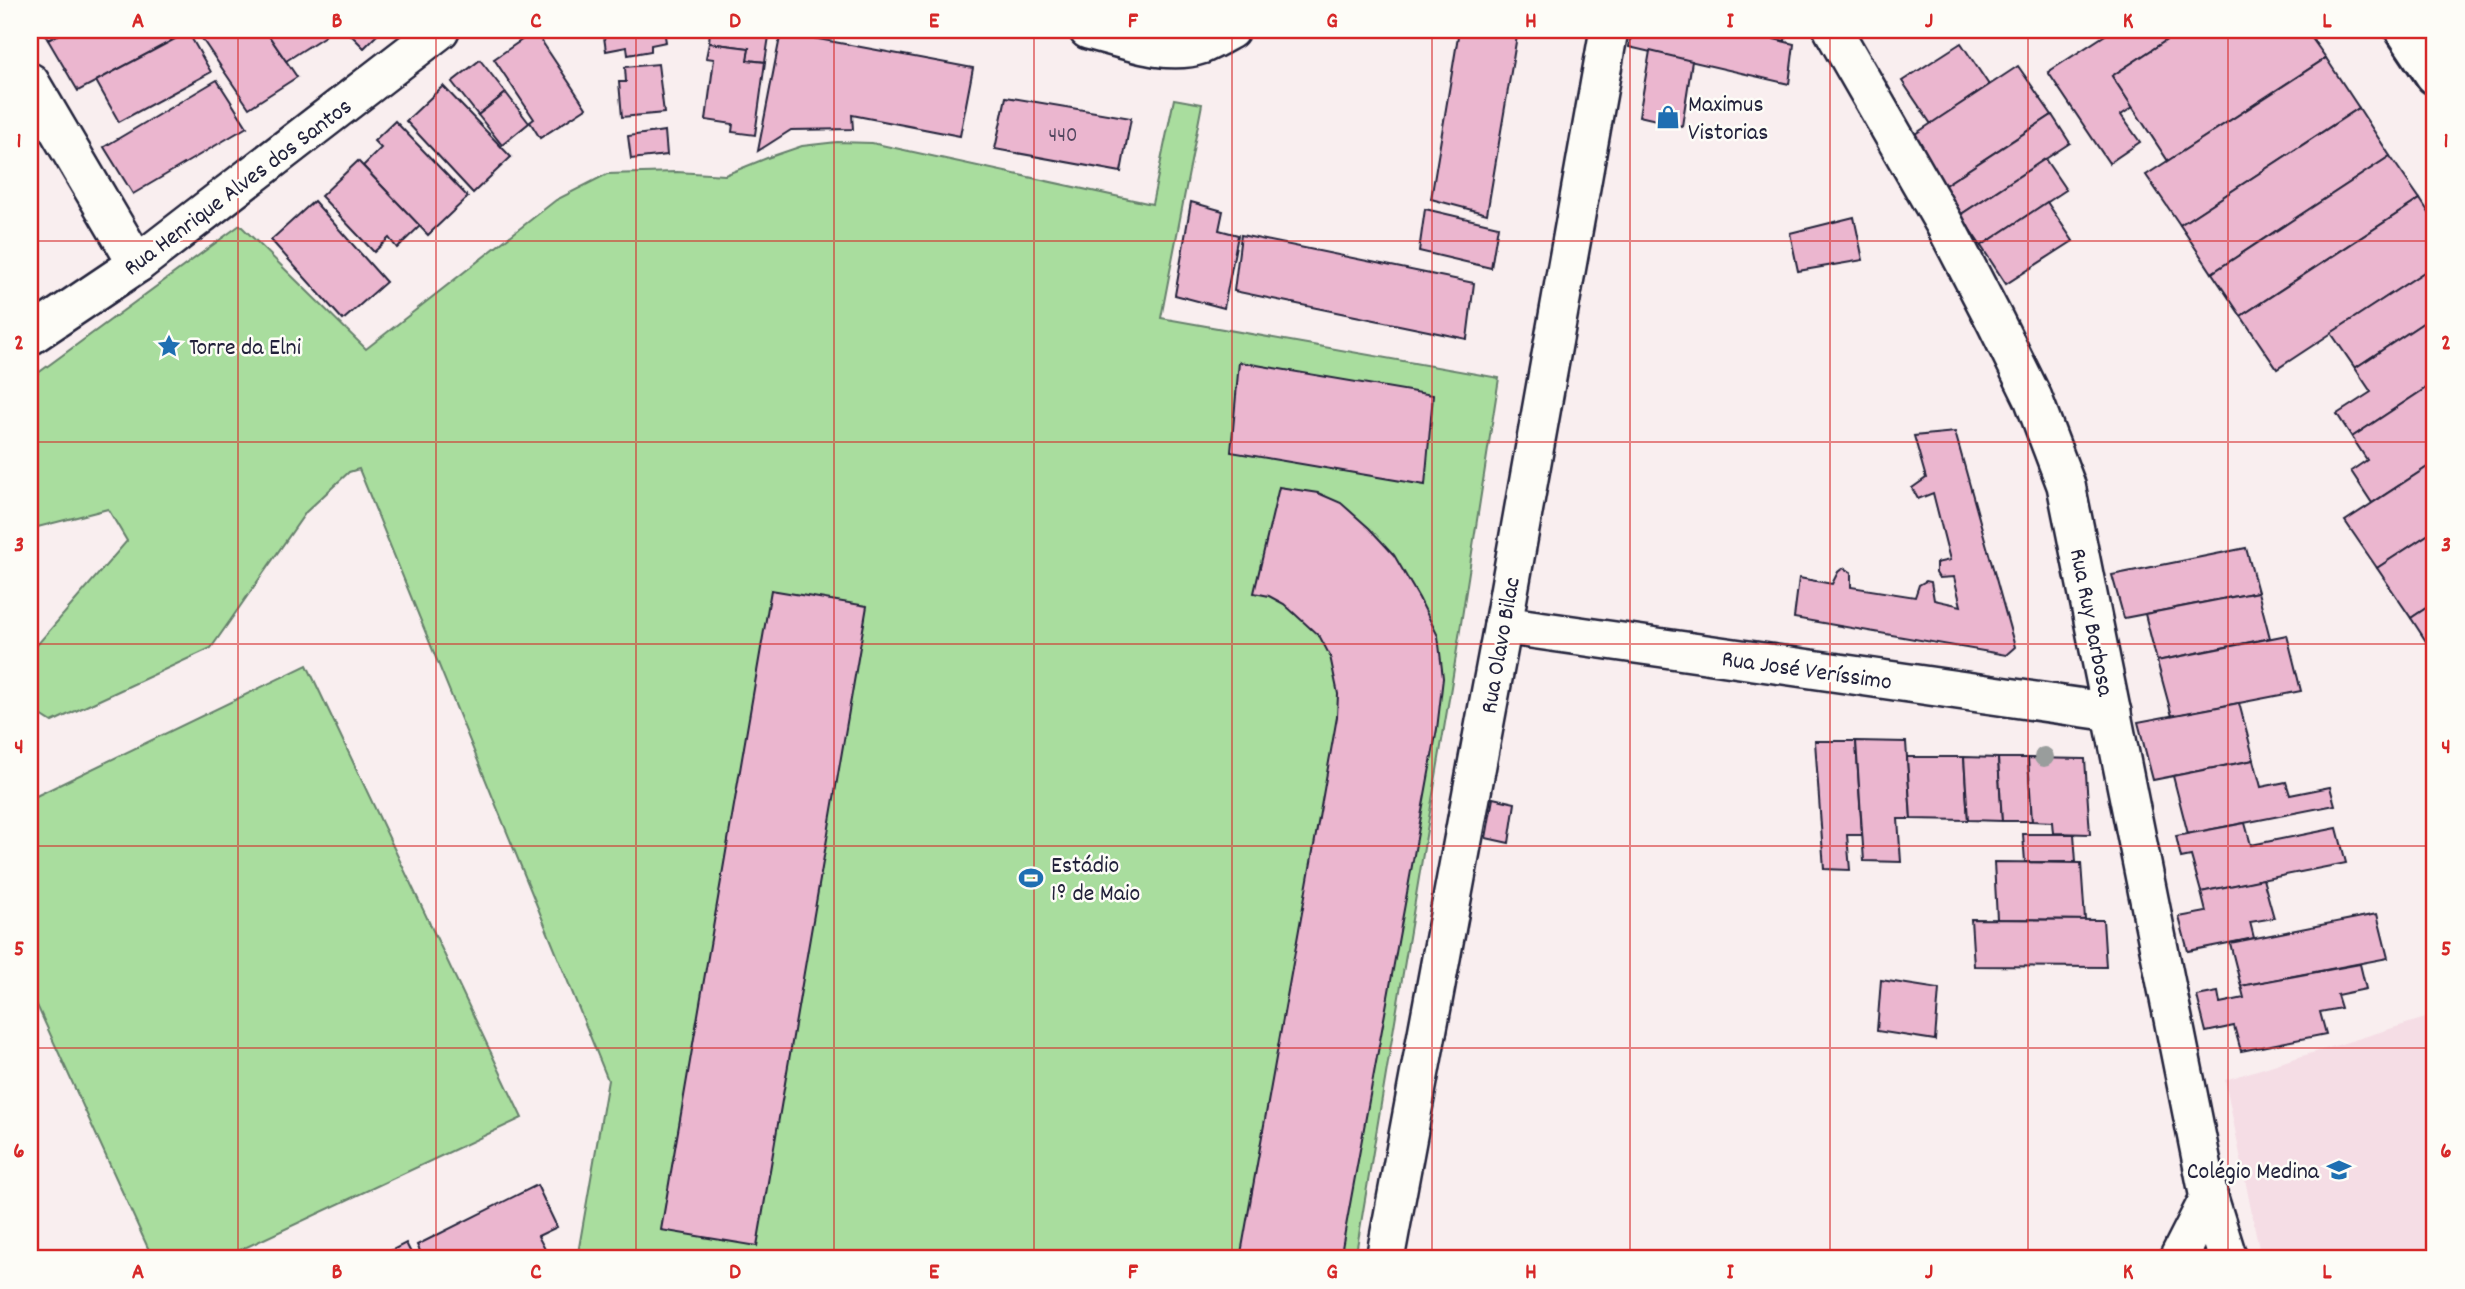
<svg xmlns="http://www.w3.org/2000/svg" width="2465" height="1289" viewBox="0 0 2465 1289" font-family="Dekko,sans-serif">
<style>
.built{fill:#f5dde5}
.green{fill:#a9dd9e;stroke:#66806c;stroke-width:2}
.building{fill:#ebb6cf;stroke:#22223b;stroke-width:2}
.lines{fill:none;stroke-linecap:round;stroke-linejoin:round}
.street-casing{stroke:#22223b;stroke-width:42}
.primary-casing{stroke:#22223b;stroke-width:44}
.street{stroke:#fdfcf7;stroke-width:37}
.primary{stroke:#fdfcf7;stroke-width:38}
.tree{fill:#999d9c}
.grid{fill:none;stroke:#d62828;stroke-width:2;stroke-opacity:0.55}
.labels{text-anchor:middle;stroke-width:5;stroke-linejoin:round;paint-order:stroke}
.number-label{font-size:21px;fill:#544760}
.poi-label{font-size:24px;fill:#22223b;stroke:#fdfcf7;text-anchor:start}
.street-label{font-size:24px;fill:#22223b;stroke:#fdfcf7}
.neatline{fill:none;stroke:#d62828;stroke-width:2.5}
.grid-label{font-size:23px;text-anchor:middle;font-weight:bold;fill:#d62828}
</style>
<rect width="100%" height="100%" fill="#f9eeef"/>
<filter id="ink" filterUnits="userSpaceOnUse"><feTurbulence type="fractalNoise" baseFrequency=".0143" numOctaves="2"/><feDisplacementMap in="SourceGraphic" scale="14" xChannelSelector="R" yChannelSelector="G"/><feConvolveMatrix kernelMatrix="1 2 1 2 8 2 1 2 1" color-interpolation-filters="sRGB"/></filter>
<g filter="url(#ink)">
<path class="built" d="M2435 1015V1259H2261L2225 1080Z"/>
<g class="green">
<path d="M1174 99 1202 104 1161 318 1499 378 1453 675 1355 1259H577L608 1080 359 469 349 472 306 512 211 648 52 722 30 708V653L127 541 108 509 30 529V379L240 225 366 349 556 200 607 174 677 172 725 175 767 158 802 146 837 142 872 143 1152 204Z"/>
<path d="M307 665 522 1118 221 1259H153L30 990V799Z"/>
</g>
<g class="building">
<path d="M42 30H67L48 40Z"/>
<path d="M67 30H165L172 41 78 91 48 40Z"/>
<path d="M196 30H265L297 77 249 108Z"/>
<path d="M265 30H321L325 36 286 61Z"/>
<path d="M346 30H382L364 48Z"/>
<path d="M603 30H664L666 42 651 45V51L628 55 627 47 606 51Z"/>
<path d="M710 30H770L765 62 747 60 749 48 709 43Z"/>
<path d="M1459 30H1518L1487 214 1431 199Z"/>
<path d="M1632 30H1737L1794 44 1789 84 1629 47Z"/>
<path d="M1737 30H1787L1785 41Z"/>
<path d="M2113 30H2182L2112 76 2133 107 2121 115 2140 142 2109 163 2048 72Z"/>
<path d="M2182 30H2306L2326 58 2168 161 2112 76Z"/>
<path d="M535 31 586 108 540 138 530 122 534 119 494 59Z"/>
<path d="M188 32 211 72 119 122 96 81Z"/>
<path d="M781 32 973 68 960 136 852 115 853 129 791 130 758 151Z"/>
<path d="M709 43 749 48 747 60 765 62 755 135 732 132 733 124 706 120 714 59 706 58Z"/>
<path d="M1961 43 1989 85 1931 124 1902 81Z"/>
<path d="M1650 51 1692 61 1682 126 1639 116Z"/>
<path d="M2326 58 2359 108 2180 225 2146 175Z"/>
<path d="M480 60 506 93 478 115 452 82Z"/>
<path d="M658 64 664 113 622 117 619 82H626L625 67Z"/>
<path d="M2018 66 2052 115 1942 187 1909 138Z"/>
<path d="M217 80 247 127 133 194 104 147Z"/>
<path d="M443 86 511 157 473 193 406 121Z"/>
<path d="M506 93 529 123 502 145 478 115Z"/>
<path d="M1006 97 1131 118 1121 172 995 149Z"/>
<path d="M2359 108 2390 156 2212 273 2180 225Z"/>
<path d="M2052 115 2070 143 1960 215 1942 187Z"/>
<path d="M395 121 468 197 428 235 363 166 381 148 374 141Z"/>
<path d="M665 131 667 155 631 159 628 136Z"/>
<path d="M2390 156 2420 199 2241 316 2212 273Z"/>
<path d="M2045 159 2066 190 1981 246 1960 215Z"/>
<path d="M358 161 420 226 397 248 389 238 374 252 321 196Z"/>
<path d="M2420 199 2435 222V265L2277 369 2241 316Z"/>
<path d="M314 201 386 282 343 320 271 240Z"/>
<path d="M1191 202 1223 211 1219 230 1238 235 1224 308 1175 295Z"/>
<path d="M2047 202 2073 241 2006 284 1981 246Z"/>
<path d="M1425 209 1498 226 1491 268 1419 251Z"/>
<path d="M1854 217 1863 260 1798 271 1790 233Z"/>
<path d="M1241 235 1474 283 1467 339 1234 291Z"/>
<path d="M2435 265V315L2355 368 2331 333Z"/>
<path d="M2435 315V382L2352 437 2337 414 2371 392 2355 368Z"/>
<path d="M1239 362 1433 395 1425 485 1231 452Z"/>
<path d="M2435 382V462L2372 503 2351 471 2367 460 2352 437Z"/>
<path d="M1955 432 2015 647 2006 655 1794 618 1799 578 1832 584 1838 572 1843 568 1851 572V587L1915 597 1919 585 1926 581 1931 582 1934 600 1961 606 1954 577 1939 578 1936 573V563L1950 560 1933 493 1918 499 1912 488 1926 478 1914 436Z"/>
<path d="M2435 462V530L2377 568 2345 521Z"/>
<path d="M1279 487 1318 493 1341 503 1369 528 1394 555 1419 598 1438 636 1443 678 1437 729 1340 1259H1240L1337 717 1338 694 1330 656 1320 637 1284 604 1269 596 1254 593Z"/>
<path d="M2435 530V602L2411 618 2377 568Z"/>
<path d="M2246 548 2258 592 2124 618 2112 575Z"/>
<path d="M771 590 867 606 757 1246 661 1230Z"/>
<path d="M2258 592 2270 638 2157 661 2145 614Z"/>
<path d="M2435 602V655L2411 618Z"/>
<path d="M2287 635 2301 691 2172 716 2157 661Z"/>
<path d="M2239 703 2254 760 2153 780 2138 722Z"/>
<path d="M1815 741H1856L1862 835H1847L1850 870 1824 869Z"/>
<path d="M1856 741 1906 742 1911 819H1898L1901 862 1864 861Z"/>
<path d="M1907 757H1964L1968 820 1911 819Z"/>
<path d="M1964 757 1998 758 2002 821 1968 820Z"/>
<path d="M1998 758H2028L2032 821H2002Z"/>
<path d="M2028 758 2085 759 2090 834 2053 833 2052 822 2032 821Z"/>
<path d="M2254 760 2261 787 2286 782 2290 795 2330 787 2335 805 2188 834 2173 776Z"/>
<path d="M1493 798 1515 803 1509 843 1486 838Z"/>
<path d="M2245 823 2251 845 2337 828 2346 863 2201 892 2191 856 2181 858 2176 836Z"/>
<path d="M2023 834H2074L2076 862H2025Z"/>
<path d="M1994 862 2081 863 2085 920 1997 919Z"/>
<path d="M2263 879 2274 918 2250 922 2254 938 2188 951 2179 917 2206 912 2201 892Z"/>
<path d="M2377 914 2388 958 2241 986 2230 943Z"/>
<path d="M1971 919 2103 920 2106 967 1974 966Z"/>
<path d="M2360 964 2366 989 2337 995 2341 1008 2320 1012 2326 1034 2241 1051 2234 1026 2206 1032 2197 996 2218 992 2220 1003 2244 998 2241 986Z"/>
<path d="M1881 980 1939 989 1935 1040 1877 1031Z"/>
<path d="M537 1185 557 1227 538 1236 548 1255 540 1259H424L417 1245Z"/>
<path d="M406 1243 414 1259H375Z"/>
</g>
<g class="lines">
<g class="street-casing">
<g id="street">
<path d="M1088 30C1122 38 1166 57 1201 45 1211 41 1221 35 1230 30"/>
<path d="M1833 30 1945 225 1995 321 2033 398 2066 485 2209 1198 2228 1259"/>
<path d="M30 82 137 264"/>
<path d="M30 336 137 264 440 30"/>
<path d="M1503 625 2112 712"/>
<path d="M1385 1259 1503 625 1609 30"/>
<path d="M2178 1259 2209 1198"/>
</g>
</g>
<g class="primary-casing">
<path id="primary" d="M2405 30 2435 75"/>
</g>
<use href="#street" class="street"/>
<use href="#primary" class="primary"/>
</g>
<circle class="tree" cx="2044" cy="757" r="10"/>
</g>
<path class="grid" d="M238 30V1259M436 30V1259M636 30V1259M834 30V1259M1034 30V1259M1232 30V1259M1432 30V1259M1630 30V1259M1830 30V1259M2028 30V1259M2228 30V1259M30 241H2435M30 442H2435M30 644H2435M30 846H2435M30 1048H2435"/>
<defs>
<g id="shop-bare" transform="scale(1.89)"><path d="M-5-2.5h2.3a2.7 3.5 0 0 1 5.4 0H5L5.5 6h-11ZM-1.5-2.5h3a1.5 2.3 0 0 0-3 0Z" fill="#1f6fb2" stroke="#fdfcf7" stroke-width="2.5" paint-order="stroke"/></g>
<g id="sight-bare" transform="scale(1.89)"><path d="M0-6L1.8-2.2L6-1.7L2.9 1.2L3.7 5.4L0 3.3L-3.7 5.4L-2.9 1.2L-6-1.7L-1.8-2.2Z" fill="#1f6fb2" stroke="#fdfcf7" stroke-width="2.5" paint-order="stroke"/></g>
<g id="stadium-bare" transform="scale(1.89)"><path d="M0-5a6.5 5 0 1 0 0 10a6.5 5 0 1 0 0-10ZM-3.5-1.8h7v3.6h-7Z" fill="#1f6fb2" stroke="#fdfcf7" stroke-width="2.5" paint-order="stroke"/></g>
<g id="school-bare" transform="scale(1.89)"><path d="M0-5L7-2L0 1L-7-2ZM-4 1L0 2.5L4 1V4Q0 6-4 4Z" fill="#1f6fb2" stroke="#fdfcf7" stroke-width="2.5" paint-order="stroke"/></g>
</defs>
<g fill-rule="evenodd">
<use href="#shop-bare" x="1668" y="117"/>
<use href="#sight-bare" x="169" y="346"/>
<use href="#stadium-bare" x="1031" y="878"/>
<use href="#school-bare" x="2339" y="1170"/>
</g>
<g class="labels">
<g class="number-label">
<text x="1063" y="141">440</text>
</g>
<g class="poi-label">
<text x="1688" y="111">Maximus<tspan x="1688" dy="28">Vistorias</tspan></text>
<text x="189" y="354">Torre da Elni</text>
<text x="1051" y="872">Estádio<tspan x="1051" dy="28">1º de Maio</tspan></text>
<text x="2319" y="1178" text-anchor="end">Colégio Medina</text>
</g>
<g class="street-label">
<text transform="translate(237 186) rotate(-37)" y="8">Rua Henrique Alves dos Santos</text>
<text transform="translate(2093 622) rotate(79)" y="8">Rua Ruy Barbosa</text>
<text transform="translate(1499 645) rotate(-80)" y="8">Rua Olavo Bilac</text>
<text transform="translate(1807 669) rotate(8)" y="8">Rua José Veríssimo</text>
</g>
</g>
<rect width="2465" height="1289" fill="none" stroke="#fdfcf7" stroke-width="77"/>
<rect x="38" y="38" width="2388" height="1212" class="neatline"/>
<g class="grid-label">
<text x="138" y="27">A</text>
<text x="337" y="27">B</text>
<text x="536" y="27">C</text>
<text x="735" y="27">D</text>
<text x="934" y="27">E</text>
<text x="1133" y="27">F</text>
<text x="1332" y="27">G</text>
<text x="1531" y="27">H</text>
<text x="1730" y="27">I</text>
<text x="1929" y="27">J</text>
<text x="2128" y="27">K</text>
<text x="2327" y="27">L</text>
<text x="19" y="147">1</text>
<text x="2446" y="147">1</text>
<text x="19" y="349">2</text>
<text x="2446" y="349">2</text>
<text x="19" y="551">3</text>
<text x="2446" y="551">3</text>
<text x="19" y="753">4</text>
<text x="2446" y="753">4</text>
<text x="19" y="955">5</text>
<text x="2446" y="955">5</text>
<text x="19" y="1157">6</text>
<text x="2446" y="1157">6</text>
<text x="138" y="1278">A</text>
<text x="337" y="1278">B</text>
<text x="536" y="1278">C</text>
<text x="735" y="1278">D</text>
<text x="934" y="1278">E</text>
<text x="1133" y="1278">F</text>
<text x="1332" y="1278">G</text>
<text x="1531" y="1278">H</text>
<text x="1730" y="1278">I</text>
<text x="1929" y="1278">J</text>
<text x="2128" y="1278">K</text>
<text x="2327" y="1278">L</text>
</g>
</svg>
